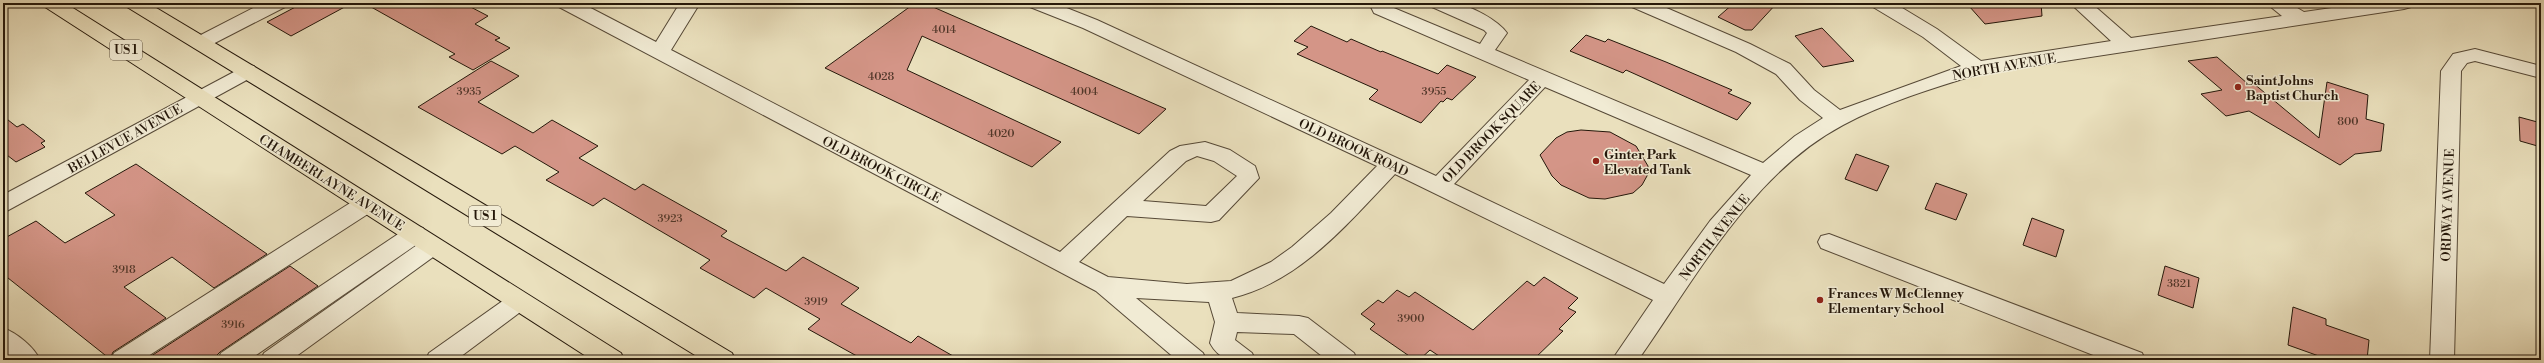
<svg xmlns="http://www.w3.org/2000/svg" width="2544" height="363" viewBox="0 0 2544 363" font-family="'Libre Bodoni',serif">
<style>
.building{fill:#d49587;stroke:#24170a}
.lines{fill:none;stroke-linecap:round;stroke-linejoin:round}
.minor-casing{stroke:#564937;stroke-width:2}
.major-casing{stroke:#24170a;stroke-width:2}
.minor{fill:#f1ebd4;fill-rule:evenodd}
.major{fill:#eae0bd;fill-rule:evenodd}
.poi-dot{fill:#8f2418;stroke:#f1ebd4;stroke-width:1.5}
.labels{text-anchor:middle;stroke-width:3;stroke-linejoin:round;paint-order:stroke}
.number-label{font-size:11px;fill:#503629}
.shield{fill:#f1ebd4;stroke:#625747;stroke-width:1}
.shield-label{font-size:12px;font-weight:bold;fill:#24170a}
.street-label{font-size:13px;fill:#24170a;stroke:#f1ebd4}
.poi-label{font-size:13px;font-weight:bold;fill:#24170a;stroke:#f1ebd4;text-anchor:start}
</style>
<rect width="100%" height="100%" fill="#eae0bd"/>
<filter id="stains"><feTurbulence type="fractalNoise" baseFrequency=".005" numOctaves="4"/><feColorMatrix values="0 0 0 0 .2 0 0 0 0 .09 0 0 0 0 .02 0 0 0 .5 -.17"/></filter>
<radialGradient id="worn" r=".72"><stop offset=".6" stop-color="#630" stop-opacity="0"/><stop offset="1" stop-color="#630" stop-opacity=".3"/></radialGradient>
<g class="building">
<path d="M303 3H352L291 36 267 22Z"/>
<path d="M364 3H463L488 16 475 24 500 38 495 40 510 48 473 70 449 57 455 54Z"/>
<path d="M915 3H924L1166 109 1139 134 922 36 907 70 1061 142 1032 167 825 68Z"/>
<path d="M1734 3H1777L1752 30H1745L1718 17Z"/>
<path d="M1990 3H2041L2042 16 1985 24 1969 6Z"/>
<path d="M1311 26 1347 42 1351 39 1381 52 1382 51 1438 74 1447 65 1476 77 1452 100 1447 98 1443 102 1441 101 1421 123 1369 99 1378 90 1297 54 1308 47 1294 41Z"/>
<path d="M1822 28 1854 61 1823 67 1795 36Z"/>
<path d="M1586 35 1605 42 1608 39 1666 62 1732 90 1728 93 1751 103 1737 120 1626 70 1623 73 1570 51Z"/>
<path d="M2217 57 2248 84 2253 83 2319 138 2327 82 2368 95 2366 119 2384 124 2381 151 2355 154 2340 165 2249 111 2226 116 2201 94 2222 90 2188 61Z"/>
<path d="M491 61 519 76 478 102 533 133 552 120 598 146 579 158 635 190 643 184 727 231 721 236 786 271 803 257 859 288 841 304 911 343 918 336 960 360H864L808 329 820 319 766 288 754 298 700 268 710 260 604 198 593 206 546 180 559 172 515 146 502 154 418 107Z"/>
<path d="M3 116 17 127 23 124 45 141 41 143 45 147 16 162 3 152Z"/>
<path d="M2519 117 2541 123V147L2520 141Z"/>
<path d="M1581 130 1610 132 1636 146 1648 166 1647 176 1642 185 1633 193 1605 199 1589 198 1561 185 1552 176 1540 155 1556 138 1567 132Z"/>
<path d="M1856 154 1889 166 1877 191 1845 179Z"/>
<path d="M136 164 267 254 214 288 172 257 124 287 166 318 113 352 110 359 3 274V239L36 221 65 243 115 215 85 193Z"/>
<path d="M1936 183 1967 194 1956 220 1925 209Z"/>
<path d="M2032 218 2064 230 2056 257 2023 245Z"/>
<path d="M290 266 318 286 220 352 212 360H145Z"/>
<path d="M2165 266 2199 278 2193 308 2158 295Z"/>
<path d="M1544 277 1578 298 1568 308 1576 312 1559 329 1563 331 1533 360H1445L1430 350 1419 360H1415L1370 329 1375 324 1361 314 1378 300 1383 303 1397 290 1409 297 1415 292 1473 330 1527 281 1534 286Z"/>
<path d="M2293 307 2326 319V325L2369 340 2367 360H2330L2288 345Z"/>
</g>
<g class="lines">
<g class="minor-casing">
<g id="minor">
<path d="M263 3H288L285 7 207 47 200 49 193 47 190 43 193 39Z"/>
<path d="M556 3H581L656 42 680 3H700L671 50 1060 252 1170 151 1180 146 1205 142 1230 150 1255 166 1259 178 1219 220 1211 222 1127 216 1079 262 1108 277 1187 284 1231 281 1271 262 1292 247 1331 213 1377 166 1083 28 1030 7 1027 3H1054L1097 20 1436 176 1529 80 1374 13 1369 3H1389V6L1480 44 1487 33 1484 30 1432 7 1429 3C1437 3 1447 1 1455 3 1471 6 1498 20 1507 33L1495 50 1763 163 1795 136 1823 118 1800 100 1776 74 1736 52 1632 7 1629 3H1655L1750 44 1790 64 1814 90 1840 110 1961 66 1923 37 1873 7 1870 3H1894L1937 29 1981 61 2111 41 2070 3H2091L2131 38 2282 16 2266 3H2289L2304 12 2366 3H2414L2411 7 2404 9 1979 74C1933 88 1884 103 1843 125 1752 173 1695 279 1638 360H1612L1653 300 1395 174C1348 223 1301 281 1232 298L1237 313 1299 316 1308 318 1354 353 1357 360H1327L1294 334 1237 332 1235 340 1252 353 1255 360C1235 360 1221 363 1210 343L1215 322 1209 302 1136 298 1203 353 1206 360H1177L1096 291 559 7ZM1545 87 1751 175 1710 221 1664 284 1454 184ZM1197 156 1214 161 1237 176 1206 206 1143 201 1186 161Z"/>
<path d="M2475 49 2541 66V78L2475 61 2467 63 2461 71 2454 360H2430L2441 71 2453 54Z"/>
<path d="M247 65 254 66 257 71 254 76 3 213V195Z"/>
<path d="M366 196 374 198 377 204 374 210 142 360H111L114 353 358 198Z"/>
<path d="M415 226 423 228 426 234 423 240 249 360H218L221 353 407 228Z"/>
<path d="M1829 234 2142 353 2145 360H2106L1821 248 1818 242 1821 236Z"/>
<path d="M432 238 440 240 444 246 440 252 291 360H261L264 353 424 240Z"/>
<path d="M519 292 527 295 531 301 527 307 456 360H426L429 353 511 295Z"/>
<path d="M3 328C17 333 34 347 40 360H11L3 352Z"/>
</g>
</g>
<g class="major-casing">
<g id="major">
<path d="M42 3H65L621 353 624 360H592L45 7Z"/>
<path d="M124 3H148L732 353 735 360H703L127 7Z"/>
</g>
</g>
<use href="#minor" class="minor"/>
<use href="#major" class="major"/>
</g>
<g class="poi-dot">
<circle cx="2238" cy="87" r="4"/>
<circle cx="1596" cy="161" r="4"/>
<circle cx="1820" cy="300" r="4"/>
</g>
<g class="labels">
<g class="number-label">
<text x="944" y="33">4014</text>
<text x="881" y="80">4028</text>
<text x="469" y="95">3935</text>
<text x="1084" y="95">4004</text>
<text x="1434" y="95">3955</text>
<text x="2348" y="125">800</text>
<text x="1001" y="137">4020</text>
<text x="670" y="222">3923</text>
<text x="124" y="273">3918</text>
<text x="2179" y="287">3821</text>
<text x="816" y="305">3919</text>
<text x="1411" y="322">3900</text>
<text x="233" y="328">3916</text>
</g>
<g class="shield">
<rect x="110" y="40" width="32" height="20" rx="3"/>
<rect x="469" y="206" width="32" height="20" rx="3"/>
</g>
<g class="shield-label">
<text x="126" y="54">US 1</text>
<text x="485" y="220">US 1</text>
</g>
<g class="street-label">
<text transform="translate(2004 66) rotate(-10)" y="5">NORTH AVENUE</text>
<text transform="translate(1491 132) rotate(-46)" y="5">OLD BROOK SQUARE</text>
<text transform="translate(125 138) rotate(-29)" y="5">BELLEVUE AVENUE</text>
<text transform="translate(1354 147) rotate(25)" y="5">OLD BROOK ROAD</text>
<text transform="translate(882 169) rotate(27)" y="5">OLD BROOK CIRCLE</text>
<text transform="translate(332 182) rotate(32)" y="5">CHAMBERLAYNE AVENUE</text>
<text transform="translate(2447 205) rotate(-88)" y="5">ORDWAY AVENUE</text>
<text transform="translate(1714 237) rotate(-52)" y="5">NORTH AVENUE</text>
</g>
<g class="poi-label">
<text x="2246" y="85">Saint Johns<tspan x="2246" dy="15">Baptist Church</tspan></text>
<text x="1604" y="159">Ginter Park<tspan x="1604" dy="15">Elevated Tank</tspan></text>
<text x="1828" y="298">Frances W McClenney<tspan x="1828" dy="15">Elementary School</tspan></text>
</g>
</g>
<rect width="2544" height="363" fill="none" stroke="#eae0bd" stroke-width="16"/>
<rect x="4" y="4" width="2536" height="355" fill="none" stroke="#24170a" stroke-width="2"/>
<rect x="8" y="8" width="2528" height="347" fill="none" stroke="#24170a"/>
<rect width="100%" height="100%" filter="url(#stains)"/>
<rect width="100%" height="100%" fill="url(#worn)"/>
</svg>
